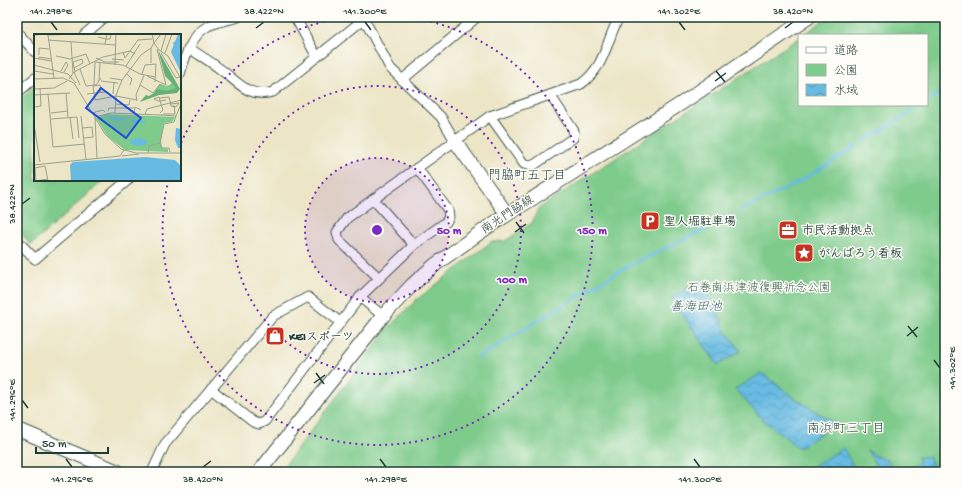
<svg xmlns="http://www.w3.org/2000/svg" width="962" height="489" viewBox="0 0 962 489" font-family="'Gochi Hand','Klee One',sans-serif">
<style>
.green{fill:#7ecb8b;stroke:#4e8460}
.water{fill:url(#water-waves);stroke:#437c8c}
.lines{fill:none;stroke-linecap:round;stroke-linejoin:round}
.stream{stroke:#67bbe3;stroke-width:3}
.street-casing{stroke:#3e564a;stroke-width:11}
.secondary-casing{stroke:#3e564a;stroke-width:15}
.street{stroke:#fff;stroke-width:9}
.secondary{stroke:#fff;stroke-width:13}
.ticks{fill:none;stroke:#1f3d34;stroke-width:1.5}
.ring{fill:none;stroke:#7b2cbf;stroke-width:2;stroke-dasharray:2 4}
.labels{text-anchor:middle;stroke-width:3;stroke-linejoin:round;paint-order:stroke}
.street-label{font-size:12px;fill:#1f3d34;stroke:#fdfcf7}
.poi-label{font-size:12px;font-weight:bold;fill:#1f3d34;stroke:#fdfcf7;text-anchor:start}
.park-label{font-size:12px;fill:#37604a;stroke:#fdfcf7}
.neighbourhood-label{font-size:13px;fill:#1f3d34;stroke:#fdfcf7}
.water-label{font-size:13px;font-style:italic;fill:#356369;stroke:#fdfcf7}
.inset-river{fill:none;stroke:#67bbe3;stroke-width:2}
.inset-road{fill:none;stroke:#9aa28c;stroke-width:1}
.view{fill:#1d4ed8;fill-opacity:0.15;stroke:#1d4ed8;stroke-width:2}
.inset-edge{fill:none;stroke:#1f3d34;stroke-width:2}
.centre{fill:#7b2cbf;stroke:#fdfcf7;stroke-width:2}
.ring-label{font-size:12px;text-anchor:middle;font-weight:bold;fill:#7b2cbf;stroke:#fdfcf7;stroke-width:3;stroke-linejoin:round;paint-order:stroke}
.neatline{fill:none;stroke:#1f3d34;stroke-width:1.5}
.ticks-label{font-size:10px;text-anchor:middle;fill:#1f3d34}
</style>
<defs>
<pattern id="water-waves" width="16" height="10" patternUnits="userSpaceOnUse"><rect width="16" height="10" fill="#67bbe3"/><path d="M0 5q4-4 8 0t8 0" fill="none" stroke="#5499b9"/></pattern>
</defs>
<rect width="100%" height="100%" fill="#fdfcf7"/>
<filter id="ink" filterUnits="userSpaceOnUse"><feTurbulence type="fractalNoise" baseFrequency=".025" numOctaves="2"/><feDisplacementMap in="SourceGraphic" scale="8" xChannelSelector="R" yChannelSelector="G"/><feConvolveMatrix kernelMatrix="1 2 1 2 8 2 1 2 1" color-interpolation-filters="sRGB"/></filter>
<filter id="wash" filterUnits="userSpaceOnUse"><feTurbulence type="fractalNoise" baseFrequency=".012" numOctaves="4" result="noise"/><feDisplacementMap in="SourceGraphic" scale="16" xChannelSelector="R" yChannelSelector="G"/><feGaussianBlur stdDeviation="0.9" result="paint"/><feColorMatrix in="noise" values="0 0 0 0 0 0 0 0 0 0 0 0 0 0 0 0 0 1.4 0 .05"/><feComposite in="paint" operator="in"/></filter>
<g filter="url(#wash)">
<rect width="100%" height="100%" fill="#ece5c6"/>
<g class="green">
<path d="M828 17H945V472H280L388 328 415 301 491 242 505 241 532 223 538 209 799 38V105H927V35H803Z"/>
<path d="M35 86V180H104L31 245 17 229V102Z"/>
</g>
<g class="water">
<path d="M702 279 727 333 741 351 718 365 671 298Z"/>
<path d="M762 373 796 399 836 424 799 448 762 419 735 389Z"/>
<path d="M843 448 857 472H818L812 467Z"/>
<path d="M867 450 876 456 889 461 895 472H880Z"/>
<path d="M918 457H929L937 472H904L920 462Z"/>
</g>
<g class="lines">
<g class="stream">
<path d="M927 101 945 90"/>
<path d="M865 141 921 105"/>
<path d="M740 211 799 182 857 146"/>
<path d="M477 358 621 270 731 216"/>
</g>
</g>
</g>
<g filter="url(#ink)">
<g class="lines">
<g class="street-casing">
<g id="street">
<path d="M295 17 317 57"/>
<path d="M363 17 390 68 441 117 455 141"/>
<path d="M17 32 35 52"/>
<path d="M84 35 105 17"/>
<path d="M189 48C199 55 210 61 220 69 237 81 249 99 273 92L364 19"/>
<path d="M180 74C185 57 191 35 208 26 217 22 229 20 238 17"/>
<path d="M402 80 477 17"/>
<path d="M17 93 35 78"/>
<path d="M490 116 524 164 534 165 573 138 574 131 550 95"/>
<path d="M373 199 414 245"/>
<path d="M17 240 35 259 128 180"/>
<path d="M379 278 339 240 337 232 347 218 490 116 581 84C606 65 605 44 619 17"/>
<path d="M360 297 383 316"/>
<path d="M211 389 253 422 259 424 265 421 360 297 414 245 446 222 449 217 448 210 417 168"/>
<path d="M152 472 165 444 273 316 308 297 340 322"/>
</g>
</g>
<g class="secondary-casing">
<g id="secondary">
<path d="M455 141 507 214"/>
<path d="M17 429 119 472"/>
<path d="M259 472 383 316 411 286 436 264 488 227 682 103 809 17"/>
</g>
</g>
<use href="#street" class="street"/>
<use href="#secondary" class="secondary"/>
</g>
</g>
<path class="ticks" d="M51 22 57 30M365 22 371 30M679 22 685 30M256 28 264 22M785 28 793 22M716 71 725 82M715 81 726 73M22 204 30 198M516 222 524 233M515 232 526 224M908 326 917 337M907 336 918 327M934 360 940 368M316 373 324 384M314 383 325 375M22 400 28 408M66 459 72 467M380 459 386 467M694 459 700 467M203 467 211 461"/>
<circle cx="377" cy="230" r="72" fill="#7b2cbf" fill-opacity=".12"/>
<g class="ring">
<circle cx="377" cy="230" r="72"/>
<circle cx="377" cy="230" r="144"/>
<path d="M181 143A215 215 0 0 1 347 17M407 17A215 215 0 1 1 168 182"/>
</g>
<defs>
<g id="parking-square" transform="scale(1)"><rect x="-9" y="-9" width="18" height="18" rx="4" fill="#c8321e" stroke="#fdfcf7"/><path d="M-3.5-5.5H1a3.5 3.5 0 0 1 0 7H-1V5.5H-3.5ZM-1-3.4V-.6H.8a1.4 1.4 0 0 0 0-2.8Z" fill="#fff"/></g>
<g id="office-square" transform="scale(1)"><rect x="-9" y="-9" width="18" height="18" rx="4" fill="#c8321e" stroke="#fdfcf7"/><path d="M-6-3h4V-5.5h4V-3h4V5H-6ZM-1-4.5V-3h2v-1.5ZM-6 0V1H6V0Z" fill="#fff"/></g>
<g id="sight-square" transform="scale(1)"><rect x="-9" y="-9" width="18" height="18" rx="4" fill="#c8321e" stroke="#fdfcf7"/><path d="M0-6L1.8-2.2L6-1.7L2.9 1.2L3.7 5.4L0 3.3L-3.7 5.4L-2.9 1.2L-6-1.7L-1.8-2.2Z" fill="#fff"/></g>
<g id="shop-square" transform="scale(1)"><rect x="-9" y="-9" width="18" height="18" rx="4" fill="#c8321e" stroke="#fdfcf7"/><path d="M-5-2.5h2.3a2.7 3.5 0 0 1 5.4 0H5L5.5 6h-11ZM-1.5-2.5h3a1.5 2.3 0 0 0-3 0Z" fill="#fff"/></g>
</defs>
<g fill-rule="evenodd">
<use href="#parking-square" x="650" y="221"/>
<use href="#office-square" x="788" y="230"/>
<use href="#sight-square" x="804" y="253"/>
<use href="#shop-square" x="275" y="336"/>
</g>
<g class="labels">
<g class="street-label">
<text transform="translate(507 214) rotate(-33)" y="4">南光門脇線</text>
</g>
<g class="poi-label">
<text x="664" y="225">聖人堀駐車場</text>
<text x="802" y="234">市民活動拠点</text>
<text x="818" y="257">がんばろう看板</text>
<text x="289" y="340">KEIスポーツ</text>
</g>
<g class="park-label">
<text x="759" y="291">石巻南浜津波復興祈念公園</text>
</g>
<g class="neighbourhood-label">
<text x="527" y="179">門脇町五丁目</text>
<text x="846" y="432">南浜町三丁目</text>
</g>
<g class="water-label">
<text x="696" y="310">善海田池</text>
</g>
</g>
<g transform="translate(34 34)">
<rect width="147" height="147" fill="#ece5c6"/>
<path d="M124 16 146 55 143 59 125 61 106 68 112 61 115 62 120 59 126 50 134 53 138 49 131 42Z" fill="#66af77"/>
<path d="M139 50 142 54 133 57 123 55 126 51 132 52ZM73 80 141 83 138 88 130 89 127 106 128 114 134 115V118L91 116 74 103 62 84Z" fill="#7ecb8b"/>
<path d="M144 0H147V39L137 18ZM142 94 147 95V114H144L141 106ZM106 104 113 107V110L103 112 96 109 97 106ZM111 123 141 126 147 132V147H37L36 131 39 128Z" fill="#67bbe3"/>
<path class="inset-river" d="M140 8 147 35M76 84 90 86M98 87 111 88"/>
<path class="inset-road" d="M127 0 120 9 125 16 134 22 147 45M0 1 15 0M13 1 43 0M14 1 20 44M64 3 72 5 73 0 77 1 76 5H72L71 10M14 6 81 11M37 8 39 39M127 17 132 0M89 18 91 24 96 17 101 20M127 19 142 44 146 43M131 19 138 0M5 21V14L15 15M22 22 36 25 52 20 56 30M0 24 17 27M62 24 71 28H85M5 25V23L17 25M78 25 90 26M61 28 89 31 106 40 121 43M117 29V14L120 9 118 0M0 31 34 40 42 49M81 31 82 0M92 32 106 10M40 34 49 29 48 25 39 28 40 34 41 37M46 35 52 52 62 51 67 44M0 37 19 40M27 37 32 28 34 31 30 38M40 38 46 51M93 40 98 45 96 51M108 40 111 31 122 30 121 48M113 42 132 51 123 15M76 44 88 46M0 45 29 44 40 49 71 100 87 115 102 119H147M35 45 40 38 69 23 96 17 104 6 118 5M65 47 66 29M67 47 84 49M60 51 61 28M106 51 119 59 126 50M0 55 20 54 33 47M32 59 34 83M67 59 66 51 59 52 61 66 82 62M14 60 19 113 51 110M53 60 71 58M79 60 80 48M0 61 36 59M82 62 103 66M126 64 135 63 136 67 137 72 142 73 145 69 137 70M103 67 102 61 110 41M81 70 95 71 96 66M0 73 7 72 6 54M74 77 75 74H100M17 79 34 77M58 79 69 76 71 78M81 79 82 61 88 46 107 21 117 14M126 79 129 76 126 67 125 63 120 65 124 67H126L132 66M100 80 101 73 107 76M111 80 113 75 147 66M129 80H141L140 71M127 81 142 82 147 70M47 82 52 125M36 83 39 105M17 85 43 83 45 104M0 90 6 128M49 94 58 93 59 103 50 104M126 109 128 114H135L136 118M114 119 115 112 126 109 130 90 140 88 142 82M88 122 105 120M63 124 61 83 77 79 128 81M0 131 86 122 90 116M1 147 14 145M2 147 1 134 11 132 14 147"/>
<path class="view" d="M67 54 107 84 92 104 52 74Z"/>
<rect width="147" height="147" class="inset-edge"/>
</g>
<circle cx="377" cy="230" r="6" class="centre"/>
<g class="ring-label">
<text x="449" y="234">50 m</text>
<text x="592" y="234">150 m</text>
<text x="512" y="283">100 m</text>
</g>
<rect width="962" height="489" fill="none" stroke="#fdfcf7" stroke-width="44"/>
<rect x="798" y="34" width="130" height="72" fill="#fdfcf7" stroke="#a4b0a9"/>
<rect x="806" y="47" width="20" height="6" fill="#ffffff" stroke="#a4b0a9"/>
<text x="834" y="54" font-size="12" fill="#1f3d34">道路</text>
<rect x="806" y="64" width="20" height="12" fill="#7ecb8b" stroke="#a4b0a9"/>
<text x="834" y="74" font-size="12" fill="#1f3d34">公園</text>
<rect x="806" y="84" width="20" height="12" fill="url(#water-waves)" stroke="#a4b0a9"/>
<text x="834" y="94" font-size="12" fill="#1f3d34">水域</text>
<path d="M36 447v6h72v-6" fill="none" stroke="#1f3d34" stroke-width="2"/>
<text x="42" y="447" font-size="12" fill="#1f3d34" stroke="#fdfcf7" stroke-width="3" paint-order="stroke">50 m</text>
<rect x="22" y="22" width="918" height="445" class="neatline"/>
<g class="ticks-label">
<text x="51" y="14">141.298°E</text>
<text x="264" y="14">38.422°N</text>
<text x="365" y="14">141.300°E</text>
<text x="679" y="14">141.302°E</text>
<text x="793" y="14">38.420°N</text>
<text transform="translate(11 204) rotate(-90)" y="4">38.422°N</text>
<text transform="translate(951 368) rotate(-90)" y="4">141.302°E</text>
<text transform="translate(11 400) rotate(-90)" y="4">141.296°E</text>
<text x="72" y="482">141.296°E</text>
<text x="203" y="482">38.420°N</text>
<text x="386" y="482">141.298°E</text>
<text x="700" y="482">141.300°E</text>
</g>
</svg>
